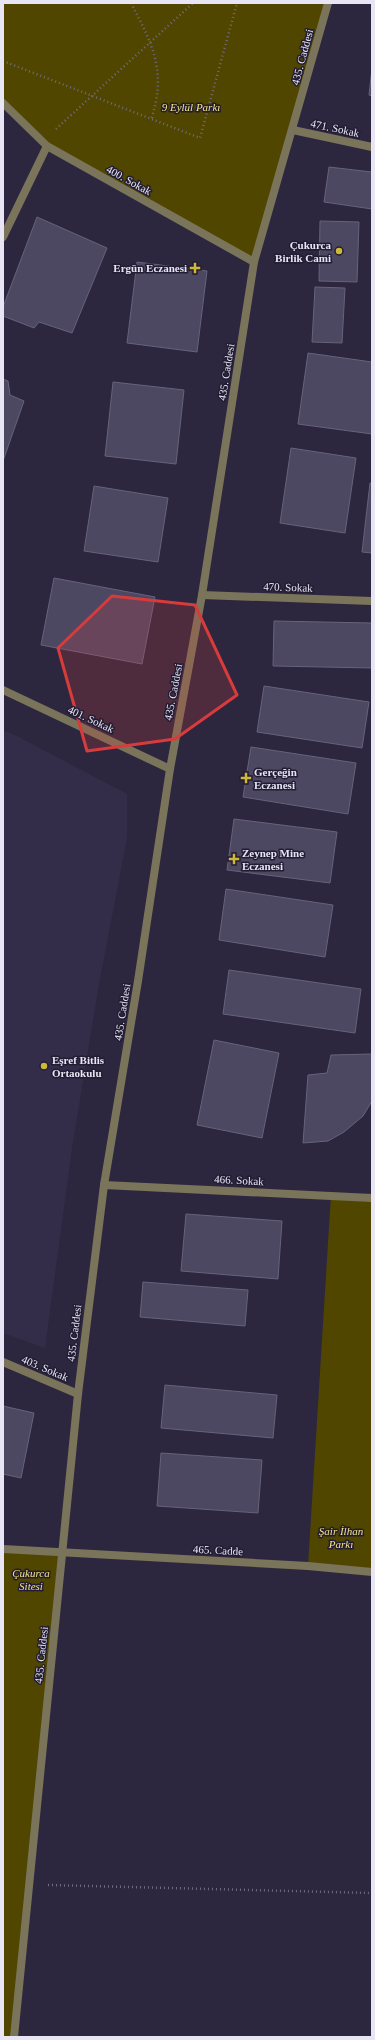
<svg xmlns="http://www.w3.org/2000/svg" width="375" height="2040" viewBox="0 0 375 2040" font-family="'Times New Roman',serif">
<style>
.built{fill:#342d4a}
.green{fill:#514600}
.building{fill:#4d4862;stroke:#67627d}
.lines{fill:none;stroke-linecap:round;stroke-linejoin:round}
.path{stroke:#706c81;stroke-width:2.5;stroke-dasharray:1 3;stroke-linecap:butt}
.minor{stroke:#79745a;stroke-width:8}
.tertiary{stroke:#79745a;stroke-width:8}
.marked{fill:#d83b3c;fill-opacity:0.2;stroke:#d83b3c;stroke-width:3;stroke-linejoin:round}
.poi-dot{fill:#ceb837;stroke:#221d33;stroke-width:1.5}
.labels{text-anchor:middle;stroke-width:3;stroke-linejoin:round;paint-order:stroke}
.street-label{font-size:11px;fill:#e8e5f5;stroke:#221d33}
.park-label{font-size:11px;font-style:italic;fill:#f3e385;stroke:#221d33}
.poi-label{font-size:11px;font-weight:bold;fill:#e8e5f5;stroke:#221d33;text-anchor:start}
</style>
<rect width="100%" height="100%" fill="#2c273e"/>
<path class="built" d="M3 730 19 737 127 794V838L99 984 72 1148 45 1348 3 1333Z"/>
<g class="green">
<path d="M3 3H328L254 262 47 146 3 103Z"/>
<path d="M331 1195 372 1198V1572L308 1566Z"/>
<path d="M3 1549 62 1553 14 2037H3Z"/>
</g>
<g class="building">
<path d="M372 68V96L369 95Z"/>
<path d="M329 167 372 172V209L324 202Z"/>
<path d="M37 217 107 248 72 333 39 322 34 328 3 316V307Z"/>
<path d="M320 221 359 222 357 282 319 281Z"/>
<path d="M137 262 207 271 197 352 127 343Z"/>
<path d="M315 287 345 288 342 343 312 342Z"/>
<path d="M308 353 372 362V434L298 424Z"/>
<path d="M3 379 8 381 10 395 24 401 3 461Z"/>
<path d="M113 382 184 390 176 464 105 456Z"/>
<path d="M291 448 356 458 345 533 280 523Z"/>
<path d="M370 483H372V553L362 552Z"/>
<path d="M94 486 168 498 158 562 84 551Z"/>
<path d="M54 578 155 597 142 664 41 645Z"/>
<path d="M274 621 372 623V668L273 666Z"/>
<path d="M264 686 369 702 362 748 257 732Z"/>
<path d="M251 747 356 763 348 814 243 797Z"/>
<path d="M234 819 337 832 330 883 227 870Z"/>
<path d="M226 889 333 905 325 957 219 940Z"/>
<path d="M229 970 361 989 355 1033 223 1014Z"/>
<path d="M214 1040 279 1053 262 1138 197 1125Z"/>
<path d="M372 1054V1101L363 1116 344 1132 328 1141 303 1143 308 1075 327 1073 331 1055Z"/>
<path d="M186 1214 282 1221 278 1279 181 1271Z"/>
<path d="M143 1282 248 1290 245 1326 140 1317Z"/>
<path d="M165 1385 277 1395 273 1438 161 1428Z"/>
<path d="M3 1406 34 1413 21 1478 3 1474Z"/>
<path d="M161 1453 262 1460 258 1513 157 1506Z"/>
</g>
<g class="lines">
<g class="path">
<path d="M131 3C153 45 167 72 151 120"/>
<path d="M3 61 200 138 237 3"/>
<path d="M56 129 193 3"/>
<path d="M48 1885 372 1893"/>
</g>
<g class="minor">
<path d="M3 103 47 146 254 262"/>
<path d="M293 130 372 147"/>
<path d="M3 237 47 146"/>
<path d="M202 595 372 601"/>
<path d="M3 690 170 769"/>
<path d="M104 1185 372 1198"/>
<path d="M3 1362 78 1394"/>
<path d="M3 1549 308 1566 372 1572"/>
</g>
<path class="tertiary" d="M14 2037 78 1394 104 1185 138 981 170 769 202 595 254 262 328 3"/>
</g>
<path class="marked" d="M112 596 195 605 237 695 175 739 87 751 58 648Z"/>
<g class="poi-dot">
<circle cx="339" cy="251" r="4"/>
<path d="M193 262h4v4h4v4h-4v4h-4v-4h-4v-4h4z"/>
<path d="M244 772h4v4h4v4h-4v4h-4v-4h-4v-4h4z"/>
<path d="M232 853h4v4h4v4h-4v4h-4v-4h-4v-4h4z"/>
<circle cx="44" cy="1066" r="4"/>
</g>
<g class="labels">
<g class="street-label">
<text transform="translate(302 57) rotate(-75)" y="4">435. Caddesi</text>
<text transform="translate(335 128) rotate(12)" y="4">471. Sokak</text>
<text transform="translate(129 180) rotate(29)" y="4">400. Sokak</text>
<text transform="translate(226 372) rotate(-81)" y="4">435. Caddesi</text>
<text transform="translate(288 587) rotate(2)" y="4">470. Sokak</text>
<text transform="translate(173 692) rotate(-79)" y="4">435. Caddesi</text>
<text transform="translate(91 719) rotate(25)" y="4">401. Sokak</text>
<text transform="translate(122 1012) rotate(-81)" y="4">435. Caddesi</text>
<text transform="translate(239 1180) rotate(3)" y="4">466. Sokak</text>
<text transform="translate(74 1333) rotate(-83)" y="4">435. Caddesi</text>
<text transform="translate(45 1368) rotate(23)" y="4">403. Sokak</text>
<text transform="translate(218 1550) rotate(3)" y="4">465. Cadde</text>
<text transform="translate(41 1655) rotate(-84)" y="4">435. Caddesi</text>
</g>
<g class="park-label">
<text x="191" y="111">9 Eylül Parkı</text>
<text x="341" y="1535">Şair İlhan<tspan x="341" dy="13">Parkı</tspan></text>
<text x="31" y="1577">Çukurca<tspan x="31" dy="13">Sitesi</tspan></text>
</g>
<g class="poi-label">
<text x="331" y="249" text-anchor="end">Çukurca<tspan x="331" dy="13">Birlik Cami</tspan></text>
<text x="187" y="272" text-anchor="end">Ergün Eczanesi</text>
<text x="254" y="776">Gerçeğin<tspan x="254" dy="13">Eczanesi</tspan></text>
<text x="242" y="857">Zeynep Mine<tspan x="242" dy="13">Eczanesi</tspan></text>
<text x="52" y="1064">Eşref Bitlis<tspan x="52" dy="13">Ortaokulu</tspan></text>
</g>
</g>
<rect width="375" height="2040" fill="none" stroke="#e8e5f5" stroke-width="8"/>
</svg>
